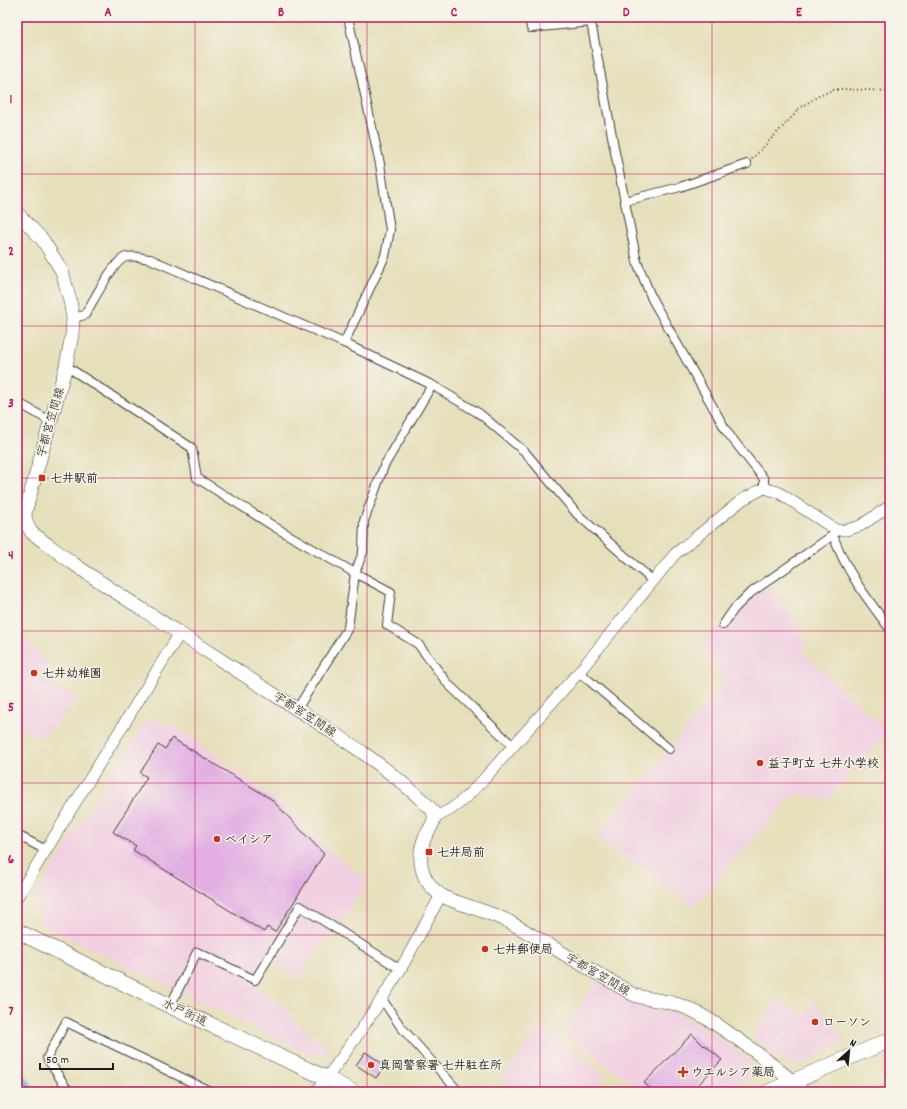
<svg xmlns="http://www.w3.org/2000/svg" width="907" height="1109" viewBox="0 0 907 1109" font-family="Dekko,'Klee One',sans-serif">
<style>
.built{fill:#f1d0e2}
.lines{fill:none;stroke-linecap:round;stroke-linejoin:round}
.river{stroke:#4baeca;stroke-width:18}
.building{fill:#e3afe3}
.street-casing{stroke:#3a3934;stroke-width:10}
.secondary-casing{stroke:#3a3934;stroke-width:12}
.primary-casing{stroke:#3a3934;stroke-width:14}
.highway-casing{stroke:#3a3934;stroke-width:16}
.path{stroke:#3a3934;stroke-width:2;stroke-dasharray:1 3;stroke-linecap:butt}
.street{stroke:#fff;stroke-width:8}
.secondary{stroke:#fff;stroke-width:11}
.primary{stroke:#fff;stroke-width:13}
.highway{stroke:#fff;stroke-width:15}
.grid{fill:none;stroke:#c2185b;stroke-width:1;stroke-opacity:0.55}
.poi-dot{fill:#c8321e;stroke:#f7f3e8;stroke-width:1.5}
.labels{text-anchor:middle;stroke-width:3;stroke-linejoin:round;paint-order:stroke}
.street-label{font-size:12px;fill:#1c1c1c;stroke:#f7f3e8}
.poi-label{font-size:12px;font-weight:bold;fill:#1c1c1c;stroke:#f7f3e8;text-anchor:start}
.neatline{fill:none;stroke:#c2185b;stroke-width:1.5}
.grid-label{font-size:13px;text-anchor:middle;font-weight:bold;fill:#c2185b}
</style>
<rect width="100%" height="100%" fill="#f7f3e8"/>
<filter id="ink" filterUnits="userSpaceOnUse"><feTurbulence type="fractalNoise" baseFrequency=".025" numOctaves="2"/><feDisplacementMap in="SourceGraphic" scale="8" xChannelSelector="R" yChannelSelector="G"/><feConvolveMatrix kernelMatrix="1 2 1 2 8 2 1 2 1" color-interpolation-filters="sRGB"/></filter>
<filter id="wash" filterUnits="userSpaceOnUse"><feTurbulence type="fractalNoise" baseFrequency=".012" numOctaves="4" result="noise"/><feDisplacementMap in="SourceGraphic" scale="16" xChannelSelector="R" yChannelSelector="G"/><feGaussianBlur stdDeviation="0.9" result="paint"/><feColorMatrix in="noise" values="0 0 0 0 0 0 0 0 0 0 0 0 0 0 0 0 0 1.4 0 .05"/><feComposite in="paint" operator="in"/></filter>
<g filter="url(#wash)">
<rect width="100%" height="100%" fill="#e5dfba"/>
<g class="built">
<path d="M770 585 808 641 802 652 888 732 827 800 795 793 694 905 596 838 725 683 703 645 715 627 729 625 738 611 752 597Z"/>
<path d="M17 632 46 660 55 686 78 698 42 739 20 727 17 732Z"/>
<path d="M148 718 185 732 293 814 326 849 366 878V886L298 978 265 956 249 982 291 1011 288 1014 311 1035 333 1053H307L42 925 34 897Z"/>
<path d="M598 979 657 1010 672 1012 701 1025 749 1060 752 1066V1074L748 1080 722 1092H642L624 1077 562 1034Z"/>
<path d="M778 999 804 1016 815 1001 845 1042 797 1065 786 1062 752 1038Z"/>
<path d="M540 1027 606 1075 593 1092H518L501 1080Z"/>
</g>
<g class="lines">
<path class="river" d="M17 1079 26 1092"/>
</g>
<g id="blocks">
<g class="building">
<path d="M172 738 271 799 324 854 275 932 267 927 264 932 133 850 136 846 113 832 147 777 140 773 158 745 165 749Z"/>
<path d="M692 1034 704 1046 705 1045 722 1060 691 1092H654L644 1083Z"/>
<path d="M365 1052 385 1065 376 1078 356 1065Z"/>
</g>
</g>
</g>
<g filter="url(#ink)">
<use href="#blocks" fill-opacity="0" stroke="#3a3934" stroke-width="1"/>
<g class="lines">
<g class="street-casing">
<g id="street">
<path d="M529 17 531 28 591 22 615 152 637 262 652 299 727 432 764 479V488"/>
<path d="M625 201 680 187 747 164"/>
<path d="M73 318 85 315C92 303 114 260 126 257 134 255 142 258 150 259L344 343 432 385 480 414 525 452 577 514 653 581"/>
<path d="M344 343 385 256 390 230 380 164 348 17"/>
<path d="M66 366 192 448 197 478 278 529 355 573 391 592 387 625 418 644 448 684 513 746"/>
<path d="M17 402 50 421"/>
<path d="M833 535C845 570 868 600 890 629"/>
<path d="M723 625 734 609 749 594 833 535 836 530"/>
<path d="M579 672 669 749"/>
<path d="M297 709 348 628 355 573 363 552 364 521 384 466 432 385"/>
<path d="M17 835 46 850"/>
<path d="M381 1000 384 1002 401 1027 459 1092"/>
<path d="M170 1006 197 952 255 980 300 906 400 969"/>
<path d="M69 1092 47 1058 66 1022 212 1092"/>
</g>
</g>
<g class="secondary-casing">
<g id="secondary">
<path d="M17 529 25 521"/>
<path d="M434 817C455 811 470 793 484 779L579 672 675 554 742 500 764 488 778 492 836 530H846L860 526 890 506"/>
<path d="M17 897 180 633"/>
<path d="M316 1092C346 1053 374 1012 400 970 414 946 427 920 441 895"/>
</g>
</g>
<g class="primary-casing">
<path id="primary" d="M17 213 42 239 62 271 70 301 73 318 72 335 66 366 25 513C25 521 27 526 32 533 46 543 60 554 74 564 108 588 144 610 179 633 212 654 245 676 278 697 329 730 381 761 425 803 429 806 434 811 434 816 435 823 428 831 425 837 416 859 421 882 441 895 448 900 457 902 465 905 480 910 495 915 508 921L634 995C649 1000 664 1000 679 1005 697 1011 713 1022 729 1033 755 1051 781 1070 804 1092"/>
</g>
<g class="highway-casing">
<g id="highway">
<path d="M17 931 170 1006 326 1078 353 1092"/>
<path d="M768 1092 890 1040"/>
</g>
</g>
<path class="path" d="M752 159 795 114 799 108 819 96 833 90 842 89 890 91"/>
<use href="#street" class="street"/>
<use href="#secondary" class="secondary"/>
<use href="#primary" class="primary"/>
<use href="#highway" class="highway"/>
</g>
</g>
<path class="grid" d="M195 17V1092M367 17V1092M540 17V1092M712 17V1092M17 174H890M17 326H890M17 478H890M17 631H890M17 783H890M17 935H890"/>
<g class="poi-dot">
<rect x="38" y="474" width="8" height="8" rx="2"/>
<circle cx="34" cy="673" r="4"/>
<circle cx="760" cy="763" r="4"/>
<circle cx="217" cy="839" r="4"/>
<rect x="425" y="848" width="8" height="8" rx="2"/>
<circle cx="485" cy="949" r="4"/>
<circle cx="815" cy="1022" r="4"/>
<circle cx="371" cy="1065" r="4"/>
<path d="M681 1066h4v4h4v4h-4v4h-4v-4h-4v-4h4z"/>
</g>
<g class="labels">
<g class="street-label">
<text transform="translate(50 422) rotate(-74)" y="4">宇都宮笠間線</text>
<text transform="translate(305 714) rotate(33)" y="4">宇都宮笠間線</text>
<text transform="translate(598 974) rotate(30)" y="4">宇都宮笠間線</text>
<text transform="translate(185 1012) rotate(25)" y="4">水戸街道</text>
</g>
<g class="poi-label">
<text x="50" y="482">七井駅前</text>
<text x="42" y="677">七井幼稚園</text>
<text x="768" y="767">益子町立 七井小学校</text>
<text x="225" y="843">ベイシア</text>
<text x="437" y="856">七井局前</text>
<text x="493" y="953">七井郵便局</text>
<text x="823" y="1026">ローソン</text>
<text x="379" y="1069">真岡警察署 七井駐在所</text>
<text x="691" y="1076">ウエルシア薬局</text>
</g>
</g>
<rect width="907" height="1109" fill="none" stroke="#f7f3e8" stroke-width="44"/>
<g transform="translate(849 1051) rotate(27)" stroke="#f7f3e8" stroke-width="3" paint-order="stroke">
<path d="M0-3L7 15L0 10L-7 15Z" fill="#1c1c1c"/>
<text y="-6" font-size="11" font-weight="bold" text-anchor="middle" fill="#1c1c1c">N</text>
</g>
<path d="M40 1063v6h73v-6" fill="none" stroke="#1c1c1c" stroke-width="2"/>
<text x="46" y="1063" font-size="12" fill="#1c1c1c" stroke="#f7f3e8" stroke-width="3" paint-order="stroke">50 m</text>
<rect x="22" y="22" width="863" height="1065" class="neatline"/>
<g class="grid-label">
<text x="108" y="16">A</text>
<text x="281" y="16">B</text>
<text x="454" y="16">C</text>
<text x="626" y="16">D</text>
<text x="799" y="16">E</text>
<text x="11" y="103">1</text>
<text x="11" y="255">2</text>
<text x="11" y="407">3</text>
<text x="11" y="559">4</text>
<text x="11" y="711">5</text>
<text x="11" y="863">6</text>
<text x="11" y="1015">7</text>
</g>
</svg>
